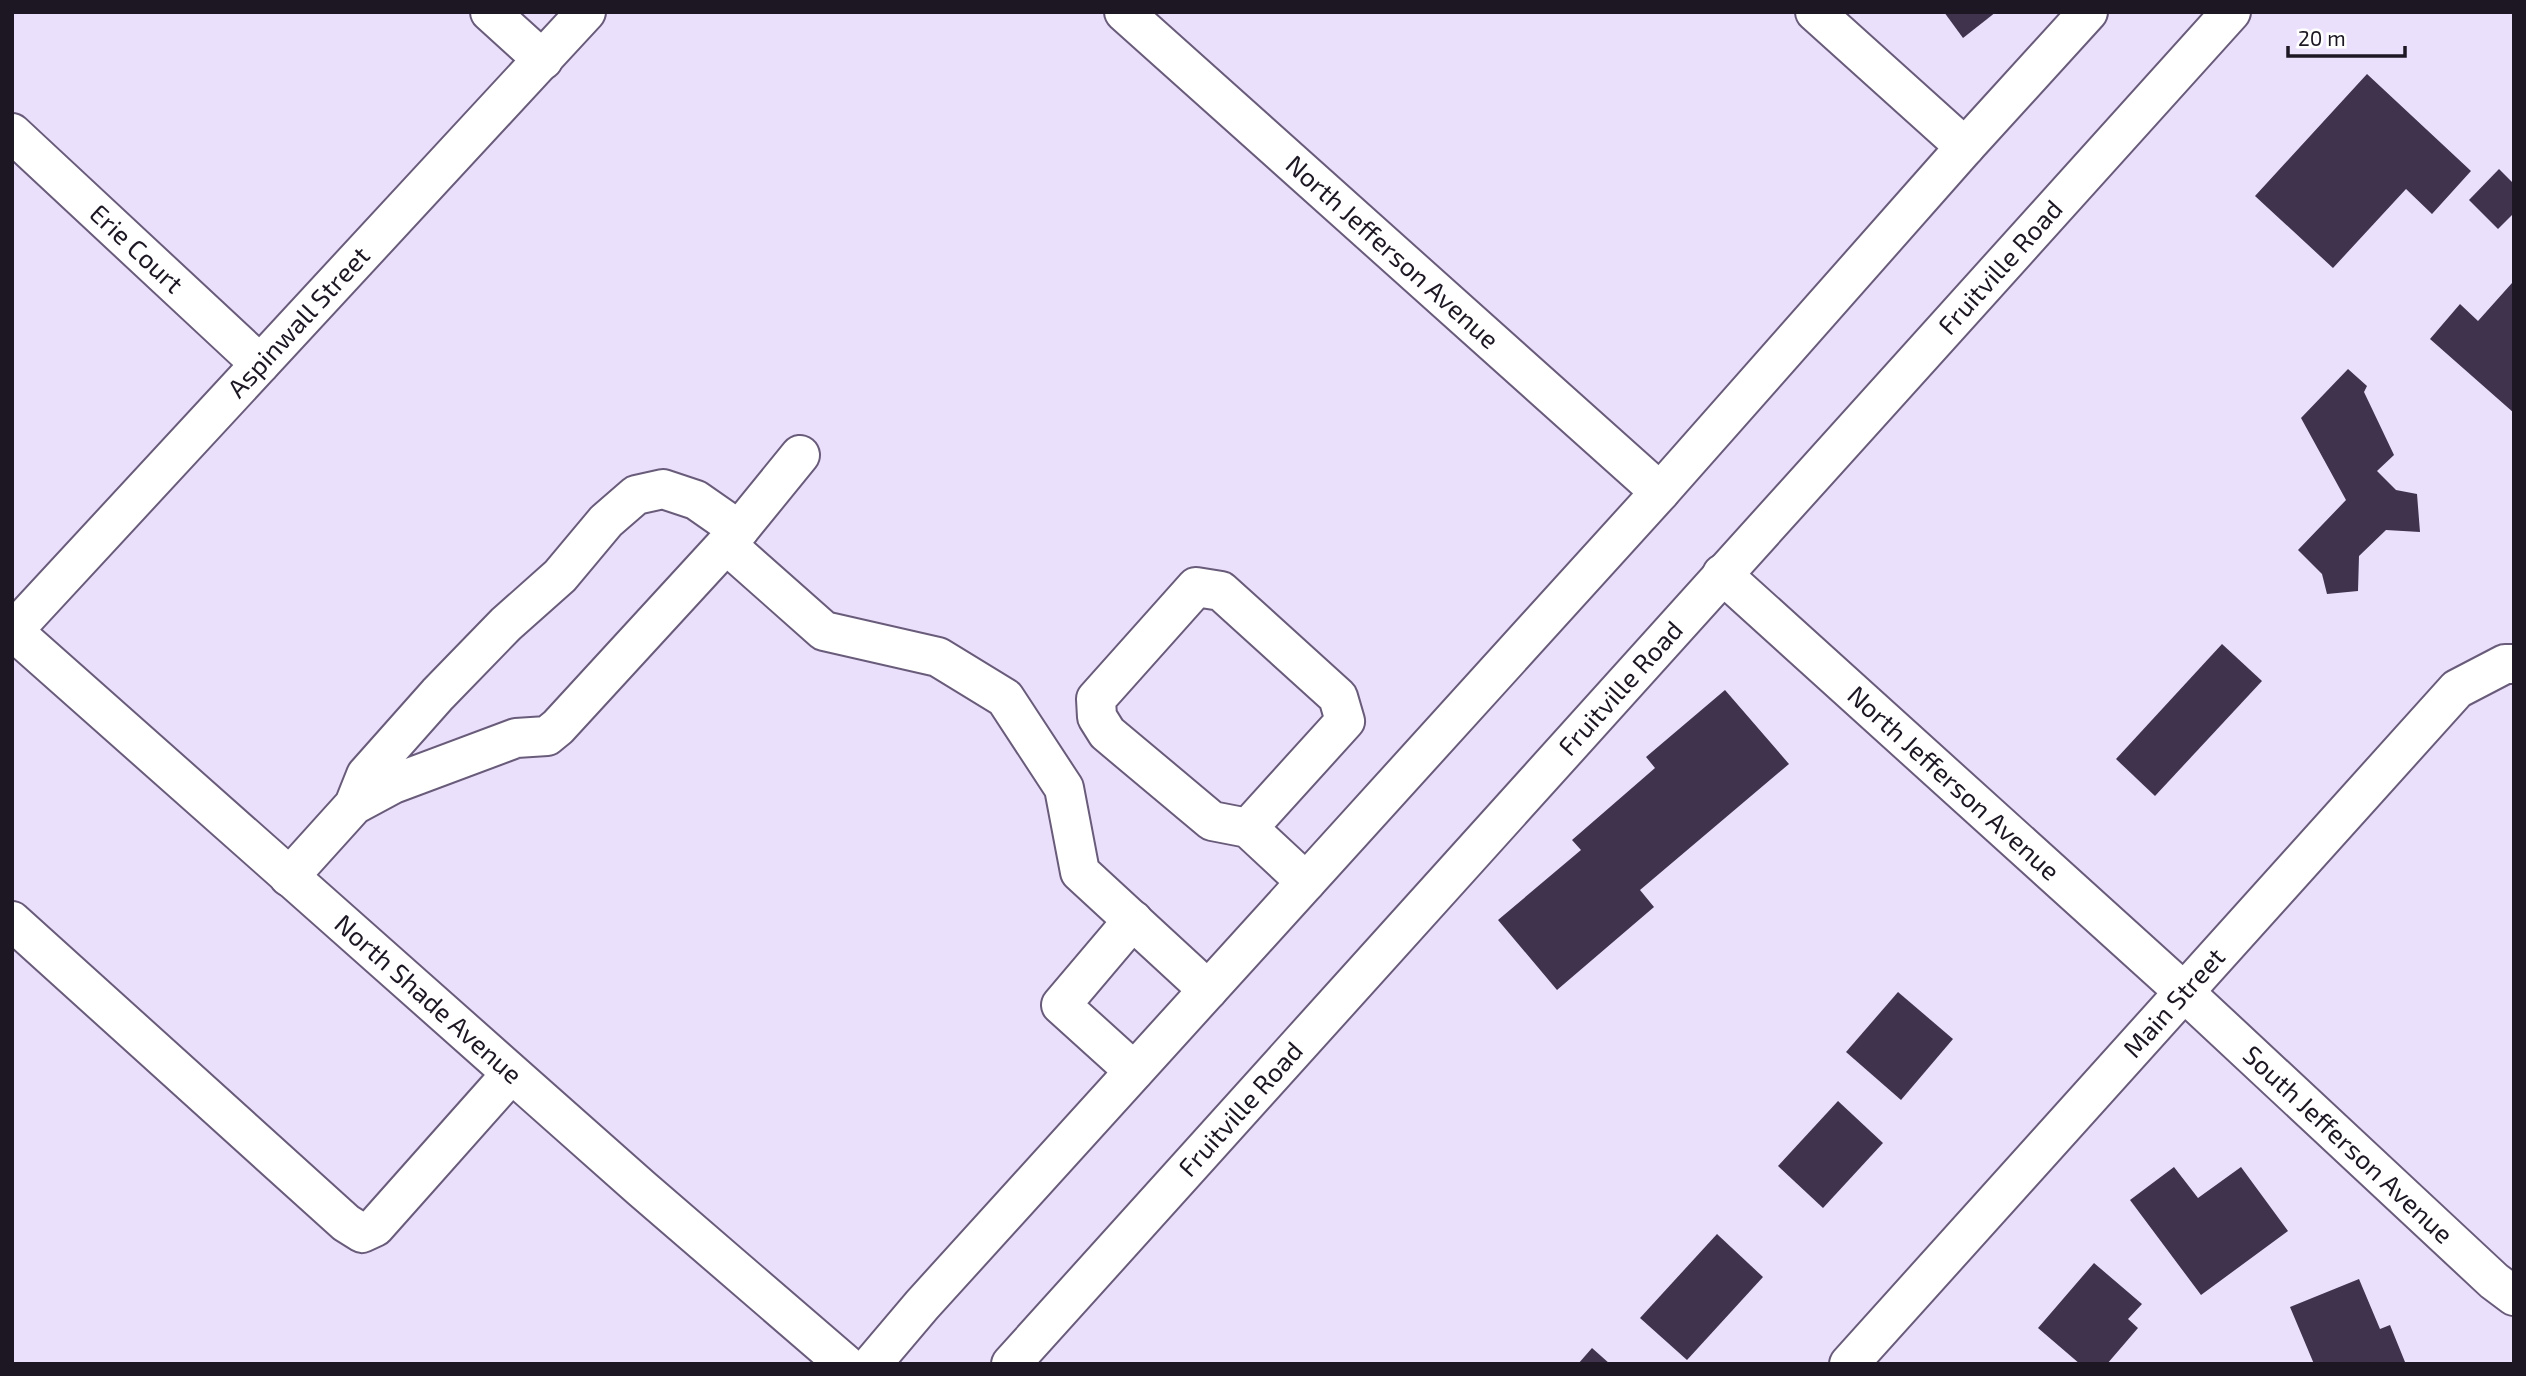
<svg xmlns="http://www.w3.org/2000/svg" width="2526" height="1376" viewBox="0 0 2526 1376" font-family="'Exo 2',sans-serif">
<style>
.building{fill:#3f334e}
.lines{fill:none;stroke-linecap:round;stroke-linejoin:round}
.minor-casing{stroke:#695c7a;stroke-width:42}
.major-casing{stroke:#695c7a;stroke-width:42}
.minor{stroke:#fff;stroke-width:38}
.major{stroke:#fff;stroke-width:38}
.labels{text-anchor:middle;stroke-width:7;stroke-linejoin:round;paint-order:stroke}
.street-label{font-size:26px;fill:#1c1723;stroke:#fff}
</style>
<rect width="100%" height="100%" fill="#ebe0fc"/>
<g class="building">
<path d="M1944 12H1996L1963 38Z"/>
<path d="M2367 74 2471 171 2432 214 2406 189 2333 268 2255 196Z"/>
<path d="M2499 169 2514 184V213L2498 229 2469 200Z"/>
<path d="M2512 283 2514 285V413L2430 339 2460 304 2478 321Z"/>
<path d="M2348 369 2367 386 2364 392 2394 455 2377 471 2396 490 2417 494 2420 532 2386 530 2359 556 2358 591 2327 594 2322 574 2298 550 2346 500 2301 418Z"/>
<path d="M2222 644 2262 681 2155 796 2116 759Z"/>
<path d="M1725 690 1789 764 1640 890 1654 907 1557 990 1498 920 1581 850 1572 840 1655 768 1646 757Z"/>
<path d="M1898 992 1953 1039 1901 1100 1846 1052Z"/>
<path d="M1838 1101 1883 1143 1823 1208 1778 1166Z"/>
<path d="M2174 1167 2198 1198 2241 1167 2288 1231 2201 1295 2130 1200Z"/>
<path d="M1717 1234 1763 1277 1687 1360 1640 1318Z"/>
<path d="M2094 1263 2142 1304 2128 1319 2138 1328 2107 1364H2080L2038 1328Z"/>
<path d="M2359 1279 2380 1329 2390 1325 2405 1362 2314 1364 2290 1307Z"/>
<path d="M1592 1348 1610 1364H1578Z"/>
</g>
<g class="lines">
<g class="minor-casing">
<g id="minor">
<path d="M490 12 543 60"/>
<path id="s1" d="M1124 12 1660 492"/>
<path d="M1815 12 1965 147"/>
<path id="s2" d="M12 133 260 364"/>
<path d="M739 530 800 455"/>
<path d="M727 545 824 631 938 657 1005 698 1064 788 1080 872 1208 990"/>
<path id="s3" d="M1722 574 2183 991 2494 1281 2514 1296"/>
<path id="s4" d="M13 631 641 1188 845 1364"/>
<path id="s5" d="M12 632 586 12"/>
<path d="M1248 828 1345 721 1338 697 1221 591 1196 587 1096 699 1097 717 1107 733 1212 821 1248 828 1306 882"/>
<path d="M289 877 354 805 393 784 516 738 547 736 558 727 739 530 696 500 663 489 636 495 606 521 560 576 506 624 438 694 366 775 354 805"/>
<path d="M1133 920 1061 1005 1134 1071"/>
<path d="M12 921 346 1223 362 1233 375 1227 511 1074"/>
<path id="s6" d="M1849 1364 2457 689 2505 664H2514"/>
</g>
</g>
<g class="major-casing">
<g id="major">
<path d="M872 1364 922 1305 1660 492 1965 147 2088 12"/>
<path id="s7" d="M1011 1364 2231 12"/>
</g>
</g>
<use href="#minor" class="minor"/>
<use href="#major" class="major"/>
</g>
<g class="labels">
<g class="street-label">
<text dy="9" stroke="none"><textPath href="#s2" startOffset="170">Erie Court</textPath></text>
<text dy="9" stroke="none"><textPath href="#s1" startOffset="360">North Jefferson Avenue</textPath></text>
<text dy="9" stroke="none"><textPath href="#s7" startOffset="1477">Fruitville Road</textPath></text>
<text dy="9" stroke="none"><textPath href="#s5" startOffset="422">Aspinwall Street</textPath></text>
<text dy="9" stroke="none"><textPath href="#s7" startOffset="910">Fruitville Road</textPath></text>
<text dy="9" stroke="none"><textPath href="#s3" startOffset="312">North Jefferson Avenue</textPath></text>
<text dy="9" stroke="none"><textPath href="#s4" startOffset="555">North Shade Avenue</textPath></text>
<text dy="9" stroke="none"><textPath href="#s6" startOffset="486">Main Street</textPath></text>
<text dy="9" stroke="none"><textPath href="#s7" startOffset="343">Fruitville Road</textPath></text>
<text dy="9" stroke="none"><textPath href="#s3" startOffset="847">South Jefferson Avenue</textPath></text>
</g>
</g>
<rect width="2526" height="1376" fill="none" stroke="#1c1723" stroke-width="28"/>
<path d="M2288 46v10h117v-10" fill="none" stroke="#1c1723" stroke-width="3.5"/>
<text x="2298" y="46" font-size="21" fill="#1c1723" stroke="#ffffff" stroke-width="5" paint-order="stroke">20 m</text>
</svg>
